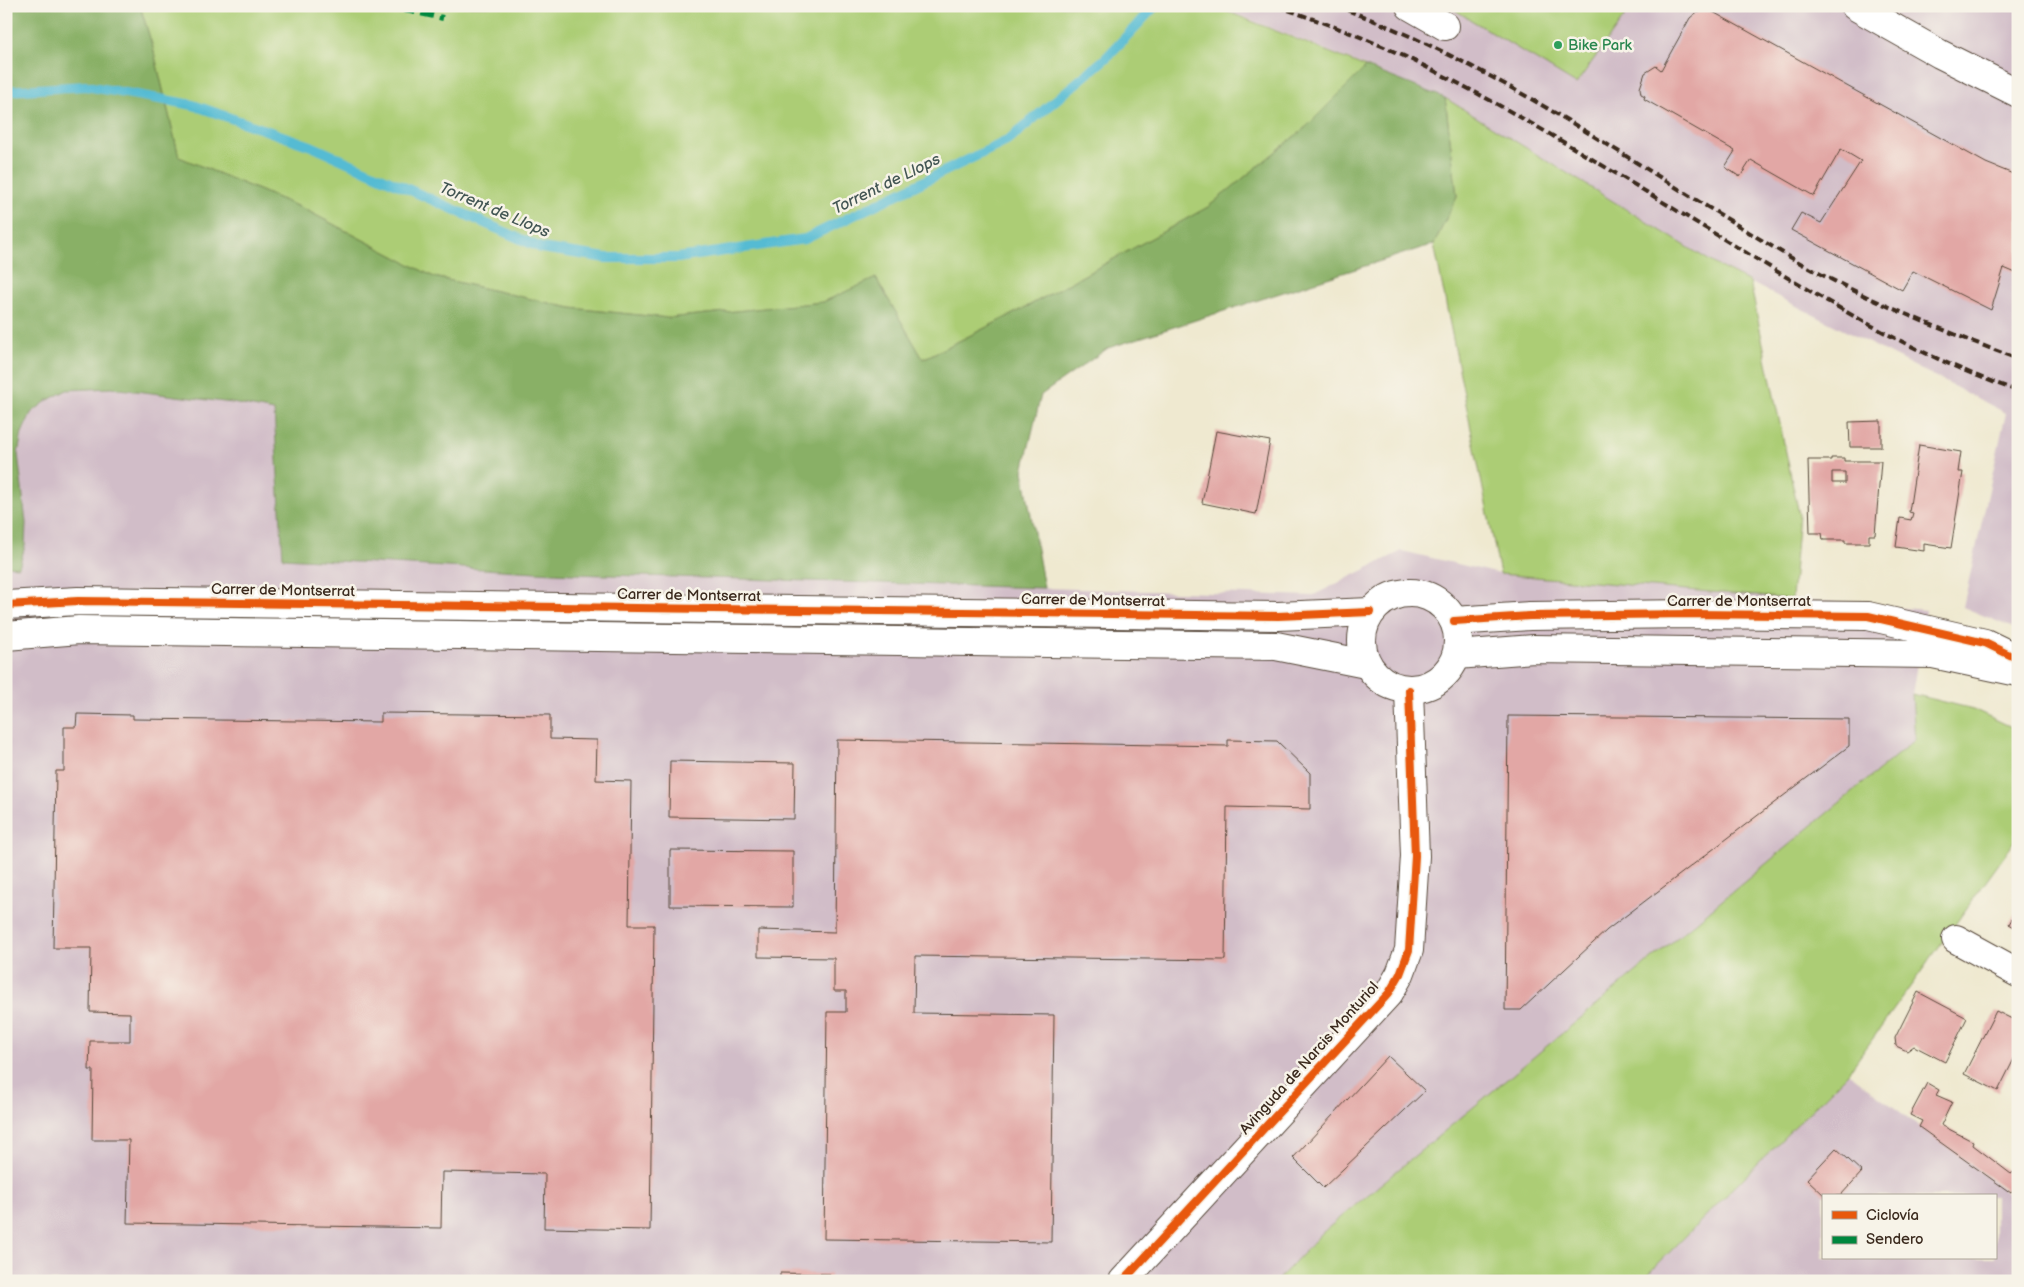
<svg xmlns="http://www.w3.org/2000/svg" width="2024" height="1287" viewBox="0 0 2024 1287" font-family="'Balsamiq Sans',sans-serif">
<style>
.industrial{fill:#d1bdc8;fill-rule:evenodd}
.green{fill:#accd75;stroke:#747c4a}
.forest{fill:#89b066;stroke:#626d42}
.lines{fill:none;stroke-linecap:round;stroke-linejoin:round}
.stream{stroke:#55bbd3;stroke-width:10}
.building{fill:#e2a7a5;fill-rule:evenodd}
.minor-casing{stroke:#564739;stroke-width:30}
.major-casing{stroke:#564739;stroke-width:30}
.minor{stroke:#fff;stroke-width:28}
.major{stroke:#fff;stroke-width:28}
.rail{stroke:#3b2a1e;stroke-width:4;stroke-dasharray:8 4;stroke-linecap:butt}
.quiet{stroke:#00873e;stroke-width:6;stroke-dasharray:12 6;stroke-linecap:butt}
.cycleway-casing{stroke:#f7f3e8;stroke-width:11}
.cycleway{stroke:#e8590c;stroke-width:8}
.leisure-dot{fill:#2e9e5b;stroke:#f7f3e8;stroke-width:2}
.labels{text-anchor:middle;stroke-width:5;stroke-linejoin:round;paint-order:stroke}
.leisure-label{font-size:15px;fill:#27864d;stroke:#f7f3e8;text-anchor:start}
.street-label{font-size:15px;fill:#3b2a1e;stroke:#f7f3e8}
.water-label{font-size:16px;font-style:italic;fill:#435654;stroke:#f7f3e8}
</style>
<rect width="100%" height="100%" fill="#f7f3e8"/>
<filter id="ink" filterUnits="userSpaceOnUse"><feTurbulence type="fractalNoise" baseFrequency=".02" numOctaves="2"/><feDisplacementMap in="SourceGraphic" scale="10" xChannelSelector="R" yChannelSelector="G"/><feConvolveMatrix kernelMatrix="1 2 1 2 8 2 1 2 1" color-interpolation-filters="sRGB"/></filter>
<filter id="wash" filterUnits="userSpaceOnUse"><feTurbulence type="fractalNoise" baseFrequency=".0096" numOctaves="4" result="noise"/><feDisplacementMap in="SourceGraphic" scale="20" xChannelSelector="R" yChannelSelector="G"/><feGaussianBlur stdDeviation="1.12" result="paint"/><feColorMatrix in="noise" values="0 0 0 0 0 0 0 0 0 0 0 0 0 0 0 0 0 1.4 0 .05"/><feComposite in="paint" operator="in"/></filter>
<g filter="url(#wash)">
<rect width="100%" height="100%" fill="#efe9d0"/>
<g class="industrial">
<path d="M1229 6H2018V630L1963 607 2006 413 1720 267 1445 98 1226 10Z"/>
<path d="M112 388 232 403 274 411 283 558 573 574 1312 596 1402 551 1500 574 1926 610 1912 694 1916 740 1322 1233 1277 1281H6V566L19 567 23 503 18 455 22 433 31 413 48 400 67 390Z"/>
<path d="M1848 1073 2018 1200V1281H1641ZM1823 1196H1995V1258H1823Z"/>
</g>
<g class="green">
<path d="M140 6H1229L1226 11 1366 67 1306 127 1208 207 1021 310 923 359 876 279 824 302 668 318 571 308 434 277 304 209 179 157 153 48Z"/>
<path d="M1448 6H1632L1576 84Z"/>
<path d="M1445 98 1720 267 1750 282 1799 514 1792 599 1500 574 1434 244 1457 196Z"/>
<path d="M1912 694 1973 709 2018 730V837L1848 1073 1641 1281H1277L1322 1233 1915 740Z"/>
</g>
<path class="forest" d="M6 6H140L153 48 179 157 304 209 434 277 571 308 668 318 823 302 876 278 923 359 1021 310 1208 207 1306 127 1366 67 1445 98 1457 196 1434 244 1108 348 1041 395 1023 471 1044 588 573 574 283 558 274 411 232 403 112 388 67 390 48 400 31 413 22 433 18 454 26 523 25 546 19 567 6 566Z"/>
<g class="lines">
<path class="stream" d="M6 91 86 86 193 105 311 146 541 248 606 258H678L805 239 1007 141 1106 58 1155 6"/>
</g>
<g id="blocks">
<g class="building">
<path d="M1705 10 1713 12 1986 163 2018 176V274L2004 268 1991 310 1913 271 1902 290 1791 230 1801 213 1821 223 1861 161 1841 149 1814 196 1751 160 1740 177 1725 167 1735 151 1644 99 1645 96 1641 94 1640 88 1645 73 1656 66 1661 70 1690 18 1696 13Z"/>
<path d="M1881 421V447H1850L1849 422Z"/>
<path d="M1216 431 1270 441 1256 514 1202 503Z"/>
<path d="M1919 445 1961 452 1958 472H1963L1951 548 1924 544V551L1896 547 1900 518 1911 520 1913 513 1909 512Z"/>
<path d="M1831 458H1844V461H1881L1875 535H1869V543H1845V540H1823L1822 533H1810L1808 460H1831ZM1832 472H1845V483H1832Z"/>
<path d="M381 713 550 715V739L597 740 596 780 631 781 629 925H654L650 1230 544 1228 545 1174 442 1172 441 1228 127 1223 129 1140H92L93 1070H89L90 1041H130V1013L90 1012 91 948H53L56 771H64V727H76L77 714 133 715V719L381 722Z"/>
<path d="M1508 716 1849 719V746L1607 930 1521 1010H1505Z"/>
<path d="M837 740 1228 746V740L1277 741 1310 773V809L1227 807 1225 960 915 956 914 1013 1054 1015 1051 1242 824 1239 827 1012H846V991H834V958L758 957V930L835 932Z"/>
<path d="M670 761 795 763 794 819 669 817Z"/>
<path d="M670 850 793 851V907L670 906Z"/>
<path d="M2018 909V929L2009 924Z"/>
<path d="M1918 992 1967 1018 1945 1062 1914 1046 1907 1051 1896 1046 1895 1038Z"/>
<path d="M1996 1011 2018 1022V1051L1998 1091 1964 1074Z"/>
<path d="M1388 1056 1425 1091 1323 1188 1293 1158Z"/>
<path d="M1927 1083 1939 1090 1936 1095 1952 1102 1941 1125 1974 1142 1973 1145 2011 1174 2018 1169V1187L2011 1193 1919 1127 1922 1121 1910 1115Z"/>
<path d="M1836 1148 1862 1172 1840 1196H1825L1807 1179Z"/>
<path d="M780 1273 830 1274V1281H780Z"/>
</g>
</g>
</g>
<g filter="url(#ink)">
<use href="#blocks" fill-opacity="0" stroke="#564739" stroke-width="1"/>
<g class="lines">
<g class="minor-casing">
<g id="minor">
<path d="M1410 6 1445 26"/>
<circle cx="1410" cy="641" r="48"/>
<path d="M6 605 78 601 1278 616 1370 612"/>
<path d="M1454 621 1530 616 1690 614 1868 616 1985 643 2018 659"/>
<path d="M6 636 79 630 1276 646 1366 664"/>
<path d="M1457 655 1534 649 1933 654 2018 672"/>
<path d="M1956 939 2018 973"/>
<path d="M1123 1281 1389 993 1400 974 1409 950 1415 856 1409 690"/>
</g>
</g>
<g class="major-casing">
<path id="major" d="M1855 6 1940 54 2018 93"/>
</g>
<use href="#minor" class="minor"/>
<use href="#major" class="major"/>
<g class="rail">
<path d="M1277 6C1322 22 1367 38 1410 59 1526 115 1635 186 1745 252 1832 305 1921 358 2018 391"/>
<path d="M1336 6C1469 54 1587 132 1706 206 1738 225 1770 246 1802 264 1871 302 1945 331 2018 359"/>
</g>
<path class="quiet" d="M386 6 443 18"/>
<g class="cycleway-casing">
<g id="cycleway">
<path d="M6 605 78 601 1278 616 1370 612"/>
<path d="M1454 621 1530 616 1690 614 1868 616 1985 643 2018 659"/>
<path d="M1123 1281 1389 993 1400 974 1409 950 1415 856 1409 690"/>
</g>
</g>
<use href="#cycleway" class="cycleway"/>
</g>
</g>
<circle class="leisure-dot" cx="1558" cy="45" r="5"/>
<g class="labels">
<g class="leisure-label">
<text x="1568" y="50">Bike Park</text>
</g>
<g class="street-label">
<text transform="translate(283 590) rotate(1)" y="5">Carrer de Montserrat</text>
<text transform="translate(689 595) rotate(1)" y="5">Carrer de Montserrat</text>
<text transform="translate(1093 600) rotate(1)" y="5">Carrer de Montserrat</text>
<text x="1739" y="606">Carrer de Montserrat</text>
<text transform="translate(1309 1058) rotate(-48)" y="5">Avinguda de Narcis Monturiol</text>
</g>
<g class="water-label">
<text transform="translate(886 183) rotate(-26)" y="6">Torrent de Llops</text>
<text transform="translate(495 209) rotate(23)" y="6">Torrent de Llops</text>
</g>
</g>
<rect width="2024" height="1287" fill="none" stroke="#f7f3e8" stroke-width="25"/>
<rect x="1822" y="1194" width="175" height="65" fill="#f7f3e8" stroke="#aca397"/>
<rect x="1832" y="1211" width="25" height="8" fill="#e8590c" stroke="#aca397"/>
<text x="1866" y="1220" font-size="15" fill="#3b2a1e">Ciclovía</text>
<rect x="1832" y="1236" width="25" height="8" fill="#00873e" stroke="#aca397"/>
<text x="1866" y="1244" font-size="15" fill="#3b2a1e">Sendero</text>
</svg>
